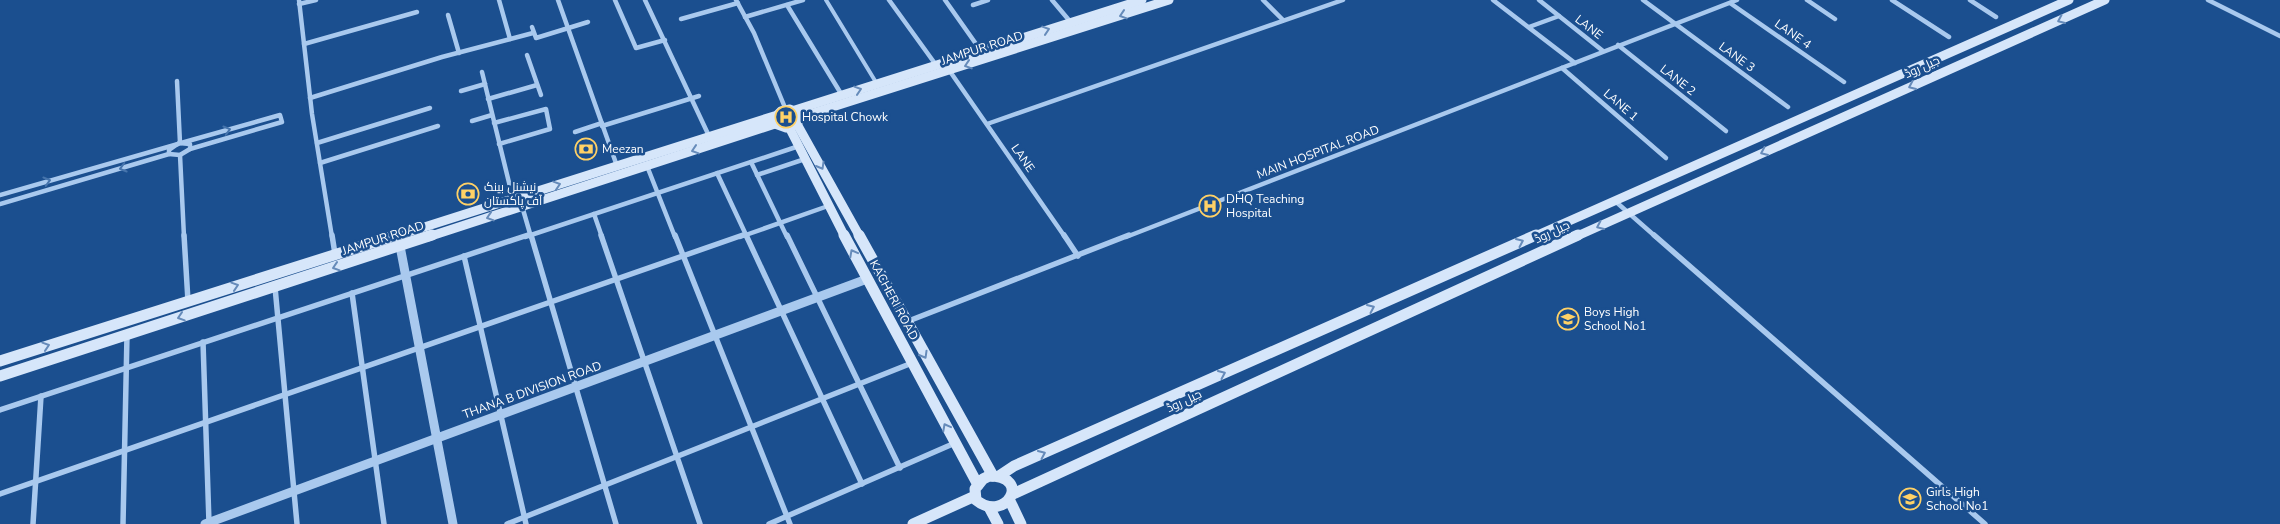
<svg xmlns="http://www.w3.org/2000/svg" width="2280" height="524" viewBox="0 0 2280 524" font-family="'Nunito Sans',Cairo,sans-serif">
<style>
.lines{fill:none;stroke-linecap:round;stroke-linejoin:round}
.pedestrian{stroke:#a9c9ee;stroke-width:4}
.minor-far1{stroke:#a9c9ee;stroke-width:4.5}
.minor{stroke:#a9c9ee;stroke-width:5.5}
.tertiary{stroke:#a9c9ee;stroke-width:9}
.secondary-far1{stroke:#d6e6fa;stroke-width:9}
.secondary{stroke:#d6e6fa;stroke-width:11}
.oneway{stroke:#668bba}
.oneway2{stroke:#4674ac}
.labels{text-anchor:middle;stroke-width:5;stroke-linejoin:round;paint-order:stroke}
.street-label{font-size:12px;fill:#fff;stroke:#1b4f8f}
.poi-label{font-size:12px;fill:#fff;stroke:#1b4f8f;text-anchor:start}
</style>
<rect width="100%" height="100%" fill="#1b4f8f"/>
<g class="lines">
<path class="pedestrian" d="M826 0 877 84"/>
<g class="minor-far1">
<path d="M299 0 312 114 332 237"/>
<path d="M499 0 510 39"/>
<path d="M558 0 617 166"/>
<path d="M615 0 636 48 665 40"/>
<path d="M645 0 709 136"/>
<path d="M736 0 754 33 786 110"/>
<path d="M889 0 936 65"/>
<path d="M945 0 981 51"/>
<path d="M1052 0 1068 19"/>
<path d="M1263 0 1283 20"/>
<path d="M1493 0 1575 63"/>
<path d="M1539 0 1603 51"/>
<path d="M1643 0 1788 107"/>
<path d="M1807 0 1835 19"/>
<path d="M1892 0 1949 37"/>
<path d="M1970 0 1996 17"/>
<path d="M2208 0 2280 36"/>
<path d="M1730 3 1844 82"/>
<path d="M299 4 316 0"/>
<path d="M787 5 840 92"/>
<path d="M973 5 988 0"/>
<path d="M448 15 459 53"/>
<path d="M745 17 803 0"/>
<path d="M681 19 738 3"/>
<path d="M532 27 536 38 588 22"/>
<path d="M1529 27 1559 16"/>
<path d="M304 44 417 12"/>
<path d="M1618 45 1726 131"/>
<path d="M527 55 541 95"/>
<path d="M1562 68 1666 158"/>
<path d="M949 70 1065 237"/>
<path d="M482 72 513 199"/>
<path d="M177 81 180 143"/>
<path d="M461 91 485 84"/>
<path d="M310 98 442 57 533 33"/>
<path d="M488 99 537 85"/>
<path d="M472 121 492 115"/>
<path d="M494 123 546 109 550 129 499 144"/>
<path d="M987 124 1343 0"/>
<path d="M602 126 699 96"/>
<path d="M575 132 602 123"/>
<path d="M179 143 190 144V149L180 155 169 154V150Z"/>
<path d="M181 143 280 115 282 122 190 149"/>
<path d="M317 143 430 108"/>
<path d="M180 155 184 237"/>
<path d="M751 162 787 237"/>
<path d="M320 163 438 126"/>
<path d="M647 166 675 237"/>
<path d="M717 173 747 237"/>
<path d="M757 175 805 159"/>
<path d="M0 195 178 144"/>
<path d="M1615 201 1656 237"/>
<path d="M0 204 169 154"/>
<path d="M522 206 531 237"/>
<path d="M594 214 602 237"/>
<path d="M525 237 799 146"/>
<path d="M740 237 828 206"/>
<path d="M1126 237 1737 0"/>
</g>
<g class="minor">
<path d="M184 235 188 301"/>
<path d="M332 235 335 254"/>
<path d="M531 235 616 524"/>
<path d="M601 235 700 524"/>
<path d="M675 235 790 524"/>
<path d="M746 235 862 484"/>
<path d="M787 235 900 468"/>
<path d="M1064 235 1078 256"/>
<path d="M1654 235 1985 524"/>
<path d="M464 256 526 524"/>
<path d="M275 287 297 524"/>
<path d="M352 293 384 524"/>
<path d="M906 322 1129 235"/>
<path d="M203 342 209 523"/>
<path d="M0 410 528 235"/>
<path d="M0 494 743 235"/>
<path d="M33 524 41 396"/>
<path d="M123 524 127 335"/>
<path d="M507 524 912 363"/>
<path d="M769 524 955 443"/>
</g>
<g class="tertiary">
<path d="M400 246 453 524"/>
<path d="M205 524 867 279"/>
</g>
<g class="secondary-far1">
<path d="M790 109 801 114 798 123 786 128 775 124 773 119 781 111Z"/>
<path d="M795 110 1142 0"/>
<path d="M801 117 1169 0"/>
<path d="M797 124 860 237"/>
<path d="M789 127 845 237"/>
<path d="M393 237 774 116"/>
<path d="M428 237 775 124"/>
<path d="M1533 237 2069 0"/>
<path d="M1575 237 2105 0"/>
</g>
<g class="secondary">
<path d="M844 235 978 485"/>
<path d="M859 235 993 476"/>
<path d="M0 361 397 235"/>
<path d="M0 376 432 235"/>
<path d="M989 476C1033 476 1006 524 976 500L975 489 983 479Z"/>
<path d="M999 476 1014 466 1536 235"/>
<path d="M1013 494 1578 235"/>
<path d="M1010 501 1021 524"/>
<path d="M990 509 998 524"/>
<path d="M913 524 975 496"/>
</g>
</g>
<defs><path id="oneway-chevron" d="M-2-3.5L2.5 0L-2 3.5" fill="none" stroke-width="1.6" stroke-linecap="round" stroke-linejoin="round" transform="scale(1.25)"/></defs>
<g class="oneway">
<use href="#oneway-chevron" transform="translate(1123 15) rotate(162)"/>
<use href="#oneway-chevron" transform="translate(2061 20) rotate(156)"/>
<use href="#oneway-chevron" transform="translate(1046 30) rotate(-18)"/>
<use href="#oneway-chevron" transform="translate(968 65) rotate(162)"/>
<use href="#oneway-chevron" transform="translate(1912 86) rotate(156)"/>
<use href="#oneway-chevron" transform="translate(858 90) rotate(-18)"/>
<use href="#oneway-chevron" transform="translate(695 150) rotate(162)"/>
<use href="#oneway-chevron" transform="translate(1764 152) rotate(156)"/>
<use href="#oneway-chevron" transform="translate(821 166) rotate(60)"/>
<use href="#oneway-chevron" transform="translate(557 185) rotate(-18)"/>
<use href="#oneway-chevron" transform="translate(490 217) rotate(162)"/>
<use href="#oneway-chevron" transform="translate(1600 226) rotate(155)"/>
<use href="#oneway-chevron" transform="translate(1520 242) rotate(-24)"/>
<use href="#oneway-chevron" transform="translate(853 253) rotate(-118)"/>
<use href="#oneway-chevron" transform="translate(336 267) rotate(162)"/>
<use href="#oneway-chevron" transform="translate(235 286) rotate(-18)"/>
<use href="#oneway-chevron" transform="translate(1371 308) rotate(-24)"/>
<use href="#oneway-chevron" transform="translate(181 317) rotate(162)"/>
<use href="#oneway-chevron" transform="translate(46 346) rotate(-18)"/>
<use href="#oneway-chevron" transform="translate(924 355) rotate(60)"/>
<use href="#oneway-chevron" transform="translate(1222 374) rotate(-24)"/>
<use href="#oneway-chevron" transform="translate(946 427) rotate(-118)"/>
<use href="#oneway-chevron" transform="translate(1042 454) rotate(-24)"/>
</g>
<g class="oneway2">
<use href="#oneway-chevron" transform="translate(227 130) rotate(-16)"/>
<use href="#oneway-chevron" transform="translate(123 168) rotate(164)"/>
<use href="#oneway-chevron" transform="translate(47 181) rotate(-16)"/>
</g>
<defs>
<g id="hospital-ring" transform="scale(1.125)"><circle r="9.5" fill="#1b4f8f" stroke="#ffd166" stroke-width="1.5"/><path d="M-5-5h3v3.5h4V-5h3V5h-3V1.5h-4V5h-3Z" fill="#ffd166"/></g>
<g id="bank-ring" transform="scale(1.125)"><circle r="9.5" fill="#1b4f8f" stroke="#ffd166" stroke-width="1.5"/><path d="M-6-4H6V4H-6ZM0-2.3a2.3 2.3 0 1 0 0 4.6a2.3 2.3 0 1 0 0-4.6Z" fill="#ffd166"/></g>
<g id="university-ring" transform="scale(1.125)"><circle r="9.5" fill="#1b4f8f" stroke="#ffd166" stroke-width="1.5"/><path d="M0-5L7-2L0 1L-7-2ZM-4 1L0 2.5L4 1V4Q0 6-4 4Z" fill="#ffd166"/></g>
</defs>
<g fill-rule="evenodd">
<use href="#hospital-ring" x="786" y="117"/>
<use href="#bank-ring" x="586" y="149"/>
<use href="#bank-ring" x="468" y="194"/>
<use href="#hospital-ring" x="1210" y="206"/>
<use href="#university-ring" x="1568" y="319"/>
<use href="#university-ring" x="1910" y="499"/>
</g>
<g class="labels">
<g class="street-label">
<text transform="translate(1589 27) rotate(38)" y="4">LANE</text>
<text transform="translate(1793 34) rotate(35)" y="4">LANE 4</text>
<text transform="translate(982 48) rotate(-18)" y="4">JAMPUR ROAD</text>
<text transform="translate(1737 57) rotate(36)" y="4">LANE 3</text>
<text transform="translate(1922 67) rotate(-24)" y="4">جیل روڈ</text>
<text transform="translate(1678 80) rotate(38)" y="4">LANE 2</text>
<text transform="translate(1621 105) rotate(41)" y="4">LANE 1</text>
<text transform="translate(1318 152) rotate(-21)" y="4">MAIN HOSPITAL ROAD</text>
<text transform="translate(1023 158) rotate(55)" y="4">LANE</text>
<text transform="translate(1552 232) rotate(-25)" y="4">جیل روڈ</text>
<text transform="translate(383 238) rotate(-18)" y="4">JAMPUR ROAD</text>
<text transform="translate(894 300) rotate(62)" y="4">KACHERI ROAD</text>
<text transform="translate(532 390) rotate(-20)" y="4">THANA B DIVISION ROAD</text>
<text transform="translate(1184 401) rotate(-25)" y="4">جیل روڈ</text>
</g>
<g class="poi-label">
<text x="802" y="121">Hospital Chowk</text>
<text x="602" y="153">Meezan</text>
<text x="484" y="191">نیشنل بینک<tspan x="484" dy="14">آف پاکستان</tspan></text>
<text x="1226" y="203">DHQ Teaching<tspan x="1226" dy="14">Hospital</tspan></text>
<text x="1584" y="316">Boys High<tspan x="1584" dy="14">School No1</tspan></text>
<text x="1926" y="496">Girls High<tspan x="1926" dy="14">School No1</tspan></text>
</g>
</g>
</svg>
